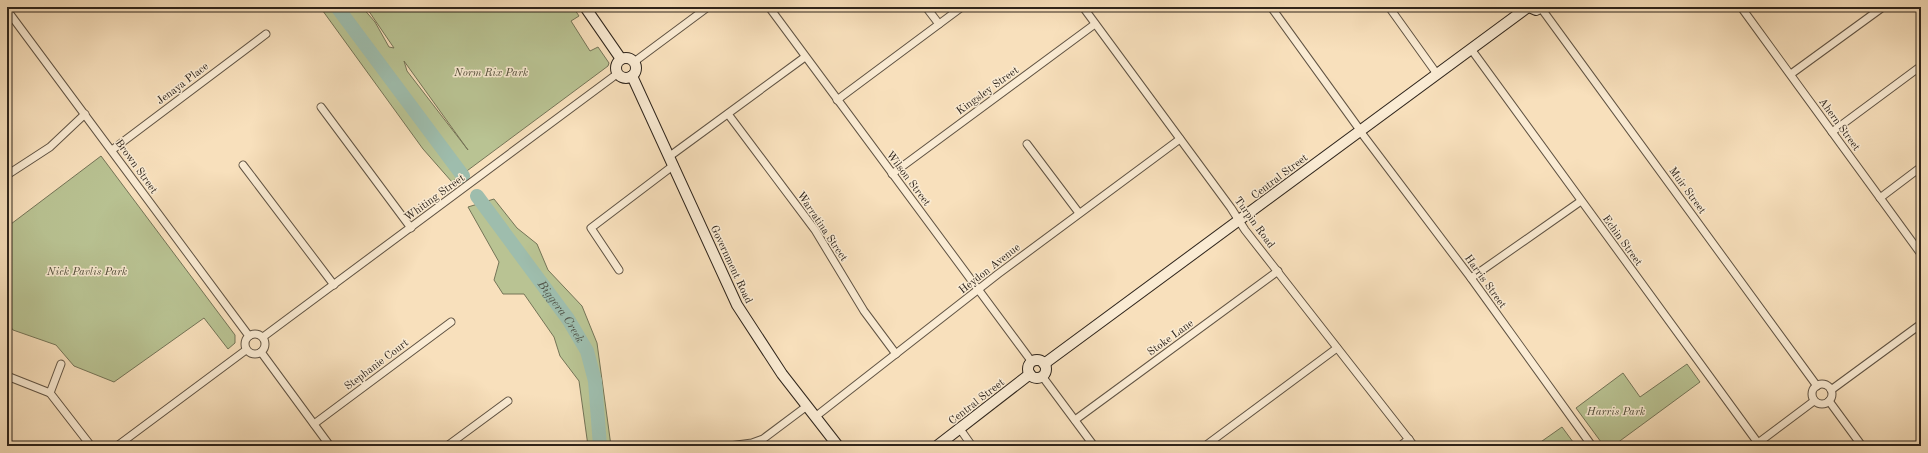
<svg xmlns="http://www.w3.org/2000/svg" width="1928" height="453" viewBox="0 0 1928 453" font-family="'Old Standard TT',serif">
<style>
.green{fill:#b9c393;stroke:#747457;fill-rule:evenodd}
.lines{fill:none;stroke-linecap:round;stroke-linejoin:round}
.river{stroke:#9ebdad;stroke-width:14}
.street-casing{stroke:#605343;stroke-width:9}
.secondary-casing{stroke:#2e241b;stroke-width:12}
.street{stroke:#faebd3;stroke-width:7}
.secondary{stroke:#faebd3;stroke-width:10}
.labels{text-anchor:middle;stroke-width:3;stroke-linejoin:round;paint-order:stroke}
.park-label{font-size:11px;font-style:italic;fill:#514c39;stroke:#faebd3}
.street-label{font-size:11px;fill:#2e241b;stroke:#faebd3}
.water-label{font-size:12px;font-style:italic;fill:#505247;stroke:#faebd3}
</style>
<rect width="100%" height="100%" fill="#f8e0bc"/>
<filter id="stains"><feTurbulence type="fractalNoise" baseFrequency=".005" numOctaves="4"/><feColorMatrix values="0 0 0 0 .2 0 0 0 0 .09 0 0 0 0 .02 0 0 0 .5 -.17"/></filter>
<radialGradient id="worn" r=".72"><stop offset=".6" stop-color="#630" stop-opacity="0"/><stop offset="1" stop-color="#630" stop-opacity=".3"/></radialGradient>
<g class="green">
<path d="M320 7H362L375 22 389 47 394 48 366 7H573L579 16 571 21 590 51 598 47 609 63 608 66 452 182 423 149ZM404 61 468 150 407 71Z"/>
<path d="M101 156 235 335V343L228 349 204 318 114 382 74 366 56 345 13 330 7 322V227Z"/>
<path d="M494 199 517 228 537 244 548 270 582 306 597 343 611 446H588L579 381 560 356 554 337 524 294H503L494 280 499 262 468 207Z"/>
<path d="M1687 364 1700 382 1613 446H1604L1576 408 1623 373 1640 397Z"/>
<path d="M1562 427 1576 446H1535Z"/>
</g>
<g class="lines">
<g class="river">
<path d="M337 7 463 176"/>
<path id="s1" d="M477 196 568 319 587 351 595 381 600 446"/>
</g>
<g class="street-casing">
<g id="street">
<path d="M769 7 1032 362"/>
<path d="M926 7 939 24"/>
<path d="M1083 7 1231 208 1245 230 1414 446"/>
<path d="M1271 7 1360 130"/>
<path d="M1389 7 1437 74"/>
<path d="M1741 7 1921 254"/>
<path d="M1541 8 1817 386"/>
<path d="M7 10 249 336"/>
<path d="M1471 49 1758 443"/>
<path d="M634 62 708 7"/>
<path d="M1791 74 1883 7"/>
<path d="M837 100 962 7"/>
<path d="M321 107 411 228"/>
<path d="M728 114 815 230 864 311 896 354"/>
<path d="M1360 131 1471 278 1592 446"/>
<path d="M1832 132 1921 66"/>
<path d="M1027 144 1079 213"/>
<path d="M112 150 266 34"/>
<path d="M670 156 805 57"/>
<path d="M243 165 334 285"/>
<path d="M892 174 1095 24"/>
<path d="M7 175 50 147 85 114"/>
<path d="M1880 198 1921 167"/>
<path d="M619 270 591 228 674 165"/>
<path d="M1471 278 1581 201"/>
<circle cx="255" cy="344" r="10"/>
<path d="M263 337 617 74"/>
<path d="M261 352 330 446"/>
<path d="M7 376 50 393 91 446"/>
<path d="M1042 376 1094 446"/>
<circle cx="1822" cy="394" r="10"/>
<path d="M1831 390 1921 324"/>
<path d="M50 393 61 364"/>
<path d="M1829 401 1862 446"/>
<path d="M815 417 998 274 1180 139"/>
<path d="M1075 420 1278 271"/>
<path d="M314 424 451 322"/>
<path d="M960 429 972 446"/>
<path d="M117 446 246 350"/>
<path d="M447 446 508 401"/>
<path d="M729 446 752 443 763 439 807 406"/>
<path d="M1205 446 1337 348"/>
<path d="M1400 446 1409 439"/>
<path d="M1754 446 1814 401"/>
</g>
</g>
<g class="secondary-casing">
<g id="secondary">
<path d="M585 7 621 59"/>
<path d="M1529 7 1536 10 1542 7"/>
<circle cx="626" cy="68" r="10"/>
<path d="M632 76 737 305 782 374 838 446"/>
<circle cx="1037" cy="369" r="9"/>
<path d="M1044 364 1528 7"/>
<path d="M937 446 1030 374"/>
</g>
</g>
<use href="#street" class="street"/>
<use href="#secondary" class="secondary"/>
</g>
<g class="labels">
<g class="park-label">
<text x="491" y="76">Norm Rix Park</text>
<text x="87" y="275">Nick Pavlis Park</text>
<text x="1616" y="415">Harris Park</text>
</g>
<g class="street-label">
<text transform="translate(182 83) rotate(-37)" y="4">Jenaya Place</text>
<text transform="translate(987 90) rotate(-36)" y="4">Kingsley Street</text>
<text transform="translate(1840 124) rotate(54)" y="4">Ahern Street</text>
<text transform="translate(137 166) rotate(54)" y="4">Brown Street</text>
<text transform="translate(1279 176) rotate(-37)" y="4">Central Street</text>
<text transform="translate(909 178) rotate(53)" y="4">Wilson Street</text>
<text transform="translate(1688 190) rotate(54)" y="4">Muir Street</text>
<text transform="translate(434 197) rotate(-36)" y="4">Whiting Street</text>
<text transform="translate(1255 222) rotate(54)" y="4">Turpin Road</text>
<text transform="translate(823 226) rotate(56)" y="4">Warratina Street</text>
<text transform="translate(1623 240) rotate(54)" y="4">Echin Street</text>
<text transform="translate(732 264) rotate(65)" y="4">Government Road</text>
<text transform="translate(989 268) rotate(-38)" y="4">Heydon Avenue</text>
<text transform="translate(1486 281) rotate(54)" y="4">Harris Street</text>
<text transform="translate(1170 337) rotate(-36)" y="4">Stoke Lane</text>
<text transform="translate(376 364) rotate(-37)" y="4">Stephanie Court</text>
<text transform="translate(976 401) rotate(-38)" y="4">Central Street</text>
</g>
<g class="water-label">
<text dy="4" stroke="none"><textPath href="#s1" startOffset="143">Biggera Creek</textPath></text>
</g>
</g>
<rect width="1928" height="453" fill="none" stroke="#f8e0bc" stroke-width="24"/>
<rect x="8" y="8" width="1912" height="437" fill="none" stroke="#2e241b" stroke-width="2"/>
<rect x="12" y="12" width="1904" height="429" fill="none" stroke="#2e241b"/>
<rect width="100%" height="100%" filter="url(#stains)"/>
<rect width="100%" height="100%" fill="url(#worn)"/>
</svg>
